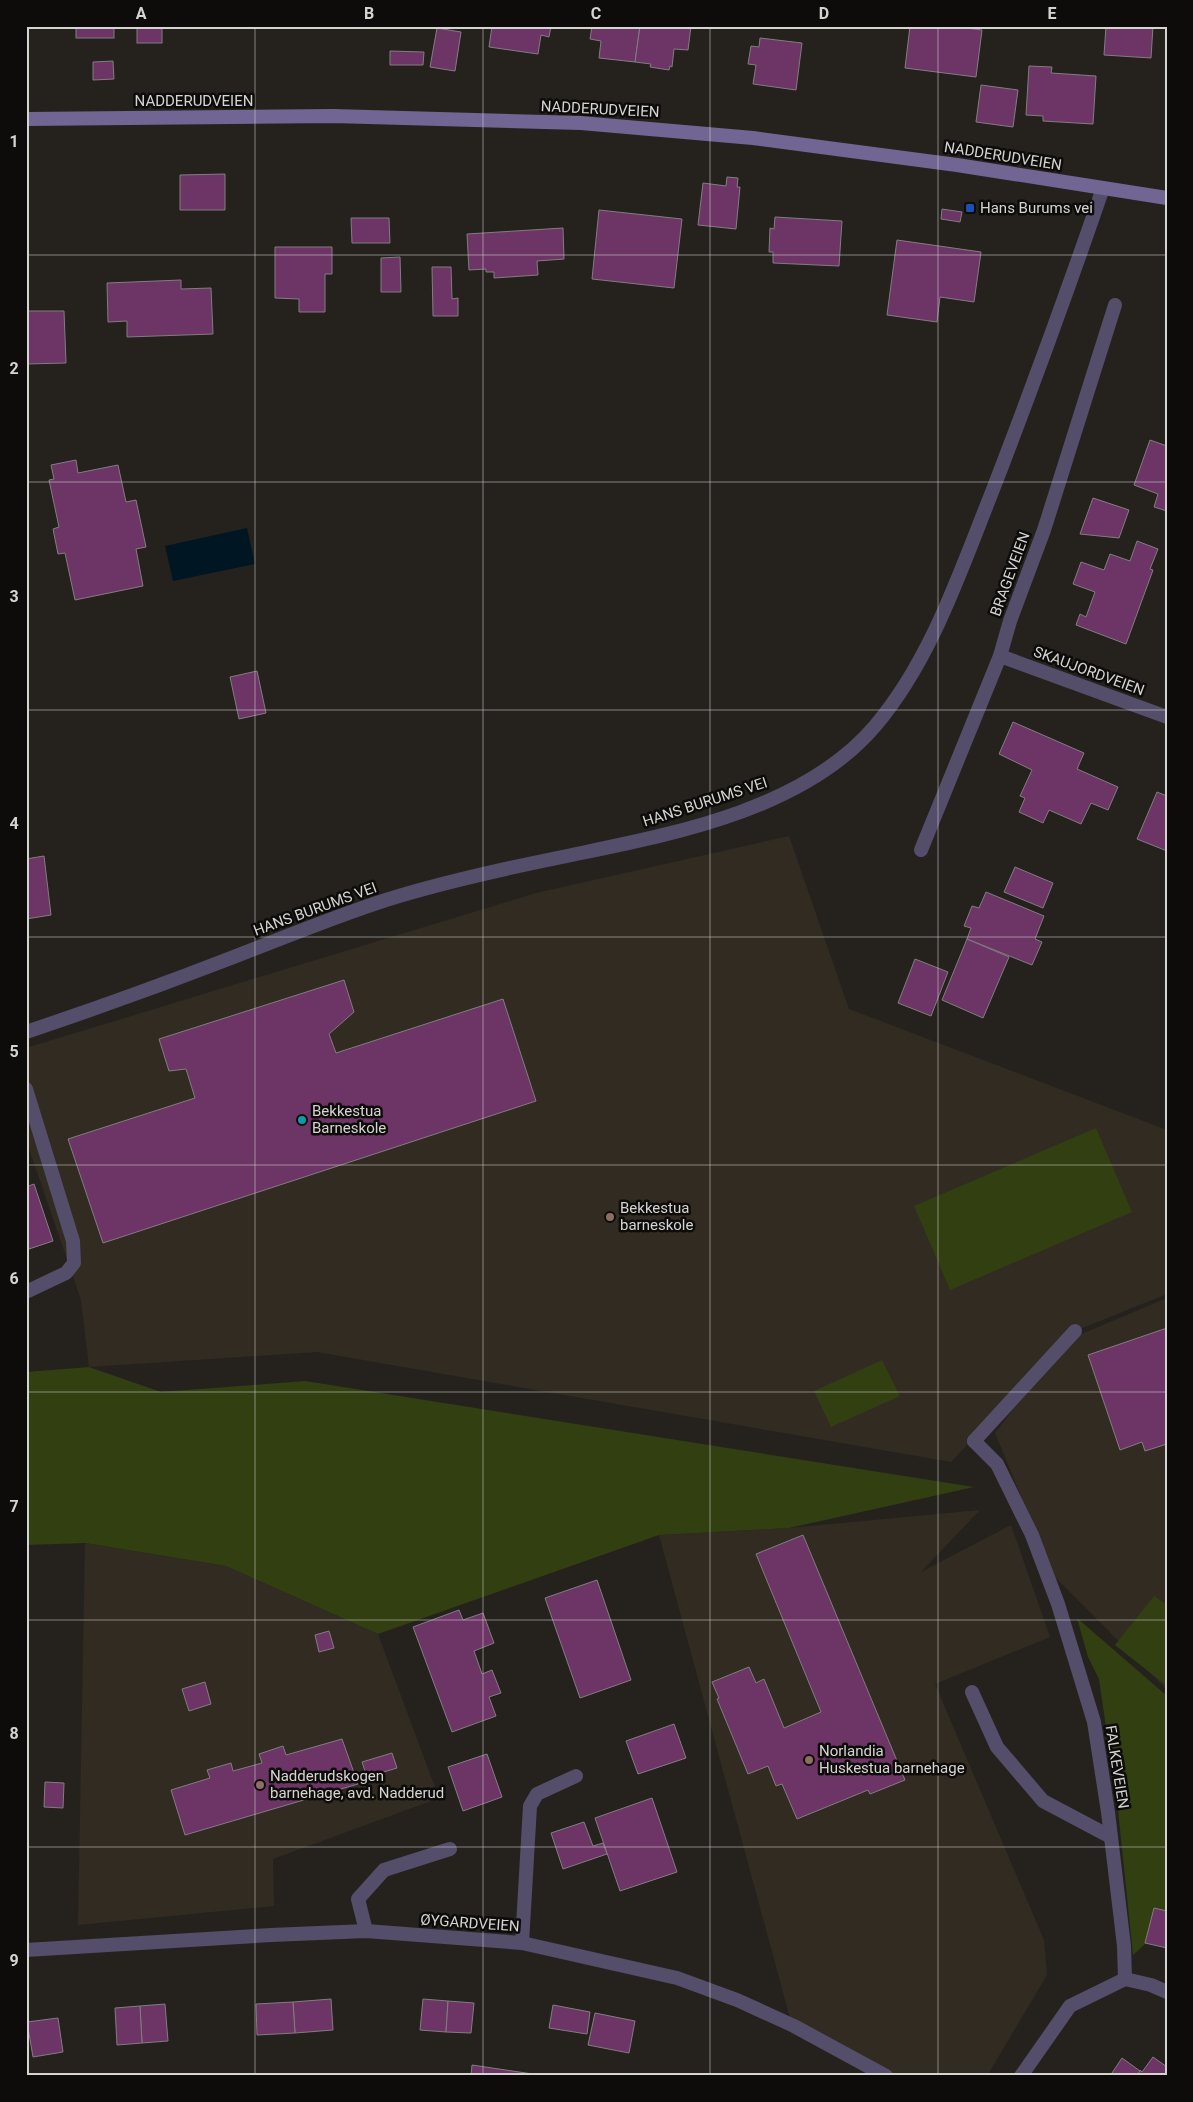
<svg xmlns="http://www.w3.org/2000/svg" width="1193" height="2102" viewBox="0 0 1193 2102" font-family="Roboto,sans-serif">
<style>
.built{fill:#312b22}
.green{fill:#323f11}
.water{fill:#001622}
.building{fill:#6d3566;stroke:#817d80}
.lines{fill:none;stroke-linecap:round;stroke-linejoin:round}
.service{stroke:#554e6a;stroke-width:14}
.minor{stroke:#554e6a;stroke-width:14}
.tertiary{stroke:#554e6a;stroke-width:14}
.secondary{stroke:#716693;stroke-width:14}
.grid{fill:none;stroke:#d6d4d1;stroke-width:1;stroke-opacity:0.55}
.transit-dot{fill:#1a4fb4;stroke:#0d0c0a;stroke-width:2}
.culture-dot{fill:#0f9aa8;stroke:#0d0c0a;stroke-width:2}
.education-dot{fill:#8d6e63;stroke:#0d0c0a;stroke-width:2}
.labels{text-anchor:middle;stroke-width:5;stroke-linejoin:round;paint-order:stroke}
.street-label{font-size:15px;fill:#d6d4d1;stroke:#0d0c0a}
.poi-label{font-size:15px;fill:#d6d4d1;stroke:#0d0c0a;text-anchor:start}
.neatline{fill:none;stroke:#d6d4d1;stroke-width:2}
.grid-label{font-size:16px;text-anchor:middle;font-weight:bold;fill:#d6d4d1}
</style>
<rect width="100%" height="100%" fill="#25221e"/>
<g class="built">
<path d="M789 836 849 1009 1167 1130V1294L1075 1331 1067 1340 1167 1298V1690L1054 1576 995 1433 1064 1343 951 1462 317 1352 89 1367 81 1300 26 1140V1048L536 893Z"/>
<path d="M980 1510 921 1572 1011 1525 1050 1637 935 1684 1044 1940 1047 1975 987 2076H892L790 2018 659 1535 789 1528Z"/>
<path d="M85 1543 226 1566 378 1634 439 1798 273 1859 274 1906 78 1925Z"/>
</g>
<g class="green">
<path d="M1096 1128 1132 1212 950 1290 914 1206Z"/>
<path d="M882 1360 900 1396 831 1427 814 1391Z"/>
<path d="M89 1367 161 1392 305 1381 974 1487 789 1528 659 1535 378 1634 226 1566 85 1543 26 1545V1372Z"/>
<path d="M1154 1596 1167 1605V1686L1115 1645Z"/>
<path d="M1077 1618 1167 1696V1924L1133 1955 1118 1810 1099 1679 1088 1657Z"/>
</g>
<path class="water" d="M247 528 255 564 173 581 165 546Z"/>
<g class="building">
<rect x="76" y="26" width="38" height="12"/>
<rect x="137" y="26" width="25" height="17"/>
<path d="M492 26H551L549 37 541 35 538 54 489 47Z"/>
<path d="M592 26H640L635 62 599 58 601 41 590 39Z"/>
<path d="M640 26H691L688 50 674 49 672 67 670 66 669 70 650 67 651 64 635 62Z"/>
<path d="M910 26H950L982 30 976 77 905 68Z"/>
<path d="M1106 26H1153L1151 58 1104 55Z"/>
<path d="M437 28 461 32 455 71 430 67Z"/>
<path d="M760 38 802 43 796 90 753 84 756 65 748 64 751 46 759 47Z"/>
<path d="M390 51 424 52 423 65H390Z"/>
<path d="M113 61 114 79 93 80V62Z"/>
<path d="M1029 66 1052 67 1051 73 1096 76 1093 124 1043 121V116L1026 115Z"/>
<path d="M981 85 1018 90 1013 127 976 122Z"/>
<path d="M225 174V210H180V175Z"/>
<path d="M727 177 738 178 737 187H740L736 229 698 225 703 183 726 186Z"/>
<path d="M942 209 962 212 960 222 941 219Z"/>
<path d="M599 210 682 219 674 288 592 279Z"/>
<path d="M775 217 842 221 839 266 773 263V252H769L770 228 774 229Z"/>
<path d="M351 218H389L390 243H352Z"/>
<path d="M563 228 564 259 537 261 538 275 494 278V272H486V269L469 270 467 234Z"/>
<path d="M897 240 981 252 974 302 940 297 937 322 887 315Z"/>
<path d="M275 247H332V274H325V312H299V299L275 298Z"/>
<path d="M400 257 401 292H381V258Z"/>
<path d="M432 267H451L452 299 458 298V316H433Z"/>
<path d="M181 280V289L211 288 213 334 127 337V321L108 322 107 283Z"/>
<path d="M26 311H64L66 363 26 364Z"/>
<path d="M1150 440 1167 446V511L1154 507 1158 494 1134 485Z"/>
<path d="M76 460 78 473 118 465 126 502 136 500 146 547 136 549 143 586 75 600 65 553 58 554 53 529 59 527 49 480 54 479 51 465Z"/>
<path d="M1093 498 1129 510 1119 538 1080 534Z"/>
<path d="M1137 541 1158 549 1150 569 1153 570 1126 644 1076 625 1080 614 1086 617 1095 592 1073 584 1081 562 1104 570 1110 554 1130 561Z"/>
<path d="M257 671 266 713 239 719 230 677Z"/>
<path d="M1013 722 1084 753 1077 769 1118 787 1108 810 1091 803 1081 824 1049 810 1043 823 1019 812 1025 798 1020 796 1032 770 999 754Z"/>
<path d="M1157 792 1167 796V851L1137 839Z"/>
<path d="M44 856 51 915 26 919V859Z"/>
<path d="M1015 867 1053 883 1043 908 1004 892Z"/>
<path d="M986 892 1044 916 1035 939 1042 942 1032 965 967 939 971 928 964 926 972 906 979 908Z"/>
<path d="M967 939 1009 957 983 1018 942 1000Z"/>
<path d="M915 959 948 972 931 1016 898 1003Z"/>
<path d="M344 980 354 1012 329 1034 336 1053 503 999 536 1101 103 1243 68 1139 195 1098 186 1069 169 1071 159 1039Z"/>
<path d="M34 1184 53 1241 26 1250V1187Z"/>
<path d="M1167 1328V1444L1145 1451 1142 1442 1120 1450 1088 1355Z"/>
<path d="M803 1535 905 1780 870 1794 868 1790 797 1819 782 1784 776 1786 768 1766 748 1774 717 1699 719 1698 712 1682 749 1667 756 1683 764 1679 784 1728 821 1712 756 1554Z"/>
<path d="M597 1580 631 1680 580 1698 545 1598Z"/>
<path d="M459 1610 463 1620 483 1613 494 1643 474 1651 482 1674 492 1670 501 1693 489 1697 496 1716 452 1732 413 1627Z"/>
<path d="M329 1631 334 1648 319 1652 315 1635Z"/>
<path d="M205 1682 211 1704 189 1711 182 1689Z"/>
<path d="M674 1724 686 1758 638 1774 626 1741Z"/>
<path d="M342 1739 358 1784 185 1835 171 1790 210 1778 207 1770 231 1763 233 1771 262 1763 259 1754 283 1746 286 1755Z"/>
<path d="M392 1753 397 1768 367 1777 362 1762Z"/>
<path d="M487 1754 502 1797 463 1811 448 1767Z"/>
<path d="M45 1782 64 1783 63 1808 44 1807Z"/>
<path d="M652 1798 677 1872 620 1891 595 1818Z"/>
<path d="M584 1822 593 1846 603 1843 607 1854 563 1869 551 1833Z"/>
<path d="M1154 1908 1167 1911V1948L1145 1943Z"/>
<path d="M331 1999 333 2030 295 2033 293 2002Z"/>
<path d="M423 1999 448 2001 446 2032 420 2030Z"/>
<path d="M448 2001 474 2003 471 2033 446 2032Z"/>
<path d="M293 2002 295 2033 257 2035 256 2004Z"/>
<path d="M165 2004 168 2041 142 2043 140 2006Z"/>
<path d="M553 2005 590 2012 587 2034 549 2028Z"/>
<path d="M140 2006 142 2043 117 2045 115 2008Z"/>
<path d="M595 2013 635 2021 629 2053 588 2045Z"/>
<path d="M58 2018 63 2052 33 2057 27 2022Z"/>
<path d="M1153 2057 1167 2067V2076H1136L1140 2070 1142 2072Z"/>
<path d="M1122 2058 1140 2071 1136 2076H1110Z"/>
<path d="M472 2065 546 2076H471Z"/>
</g>
<g class="lines">
<g class="service">
<path d="M26 1089 73 1241 74 1263 66 1273 26 1292"/>
<path d="M974 1441 1075 1331"/>
<path d="M972 1692 997 1747 1043 1801 1109 1836"/>
<path d="M366 1931 358 1899 384 1870 450 1849"/>
<path d="M522 1943 530 1806 537 1794 576 1776"/>
</g>
<g class="minor">
<path d="M1000 656 1167 717"/>
<path d="M921 850 1000 656 1010 621 1044 530 1115 305"/>
<path d="M26 1032C95 1009 164 984 231 958 283 938 333 917 386 900 443 882 503 869 562 857 667 835 802 812 875 726 931 660 960 572 992 492 1031 391 1068 290 1103 188"/>
<path d="M974 1441 997 1464 1032 1535 1058 1604 1094 1722 1108 1812 1124 1946 1125 1979 1070 2006 1021 2076"/>
<path d="M1125 1979 1151 1985 1167 1992"/>
</g>
<path class="tertiary" d="M26 1950 271 1935 366 1931 522 1943 677 1978 737 2000 794 2026 886 2076"/>
<path class="secondary" d="M26 119 333 116 581 123 753 138 957 165 1167 198"/>
</g>
<path class="grid" d="M255 26V2076M483 26V2076M710 26V2076M938 26V2076M26 255H1167M26 482H1167M26 710H1167M26 937H1167M26 1165H1167M26 1392H1167M26 1620H1167M26 1847H1167"/>
<rect class="transit-dot" x="965" y="203" width="10" height="10" rx="2.5"/>
<circle class="culture-dot" cx="302" cy="1120" r="5"/>
<g class="education-dot">
<circle cx="610" cy="1217" r="5"/>
<circle cx="809" cy="1760" r="5"/>
<circle cx="260" cy="1785" r="5"/>
</g>
<g class="labels">
<g class="street-label">
<text x="194" y="106">NADDERUDVEIEN</text>
<text transform="translate(600 109) rotate(3)" y="5">NADDERUDVEIEN</text>
<text transform="translate(1003 156) rotate(9)" y="5">NADDERUDVEIEN</text>
<text transform="translate(1010 574) rotate(-70)" y="5">BRAGEVEIEN</text>
<text transform="translate(1089 671) rotate(20)" y="5">SKAUJORDVEIEN</text>
<text transform="translate(705 802) rotate(-18)" y="5">HANS BURUMS VEI</text>
<text transform="translate(315 909) rotate(-20)" y="5">HANS BURUMS VEI</text>
<text transform="translate(1117 1767) rotate(81)" y="5">FALKEVEIEN</text>
<text transform="translate(470 1923) rotate(4)" y="5">ØYGARDVEIEN</text>
</g>
<g class="poi-label">
<text x="980" y="213">Hans Burums vei</text>
<text x="312" y="1116">Bekkestua<tspan x="312" dy="17">Barneskole</tspan></text>
<text x="620" y="1213">Bekkestua<tspan x="620" dy="17">barneskole</tspan></text>
<text x="819" y="1756">Norlandia<tspan x="819" dy="17">Huskestua barnehage</tspan></text>
<text x="270" y="1781">Nadderudskogen<tspan x="270" dy="17">barnehage, avd. Nadderud</tspan></text>
</g>
</g>
<rect width="1193" height="2102" fill="none" stroke="#0d0c0a" stroke-width="55"/>
<rect x="28" y="28" width="1138" height="2046" class="neatline"/>
<g class="grid-label">
<text x="141" y="19">A</text>
<text x="369" y="19">B</text>
<text x="596" y="19">C</text>
<text x="824" y="19">D</text>
<text x="1052" y="19">E</text>
<text x="14" y="147">1</text>
<text x="14" y="374">2</text>
<text x="14" y="602">3</text>
<text x="14" y="829">4</text>
<text x="14" y="1057">5</text>
<text x="14" y="1284">6</text>
<text x="14" y="1512">7</text>
<text x="14" y="1739">8</text>
<text x="14" y="1966">9</text>
</g>
</svg>
